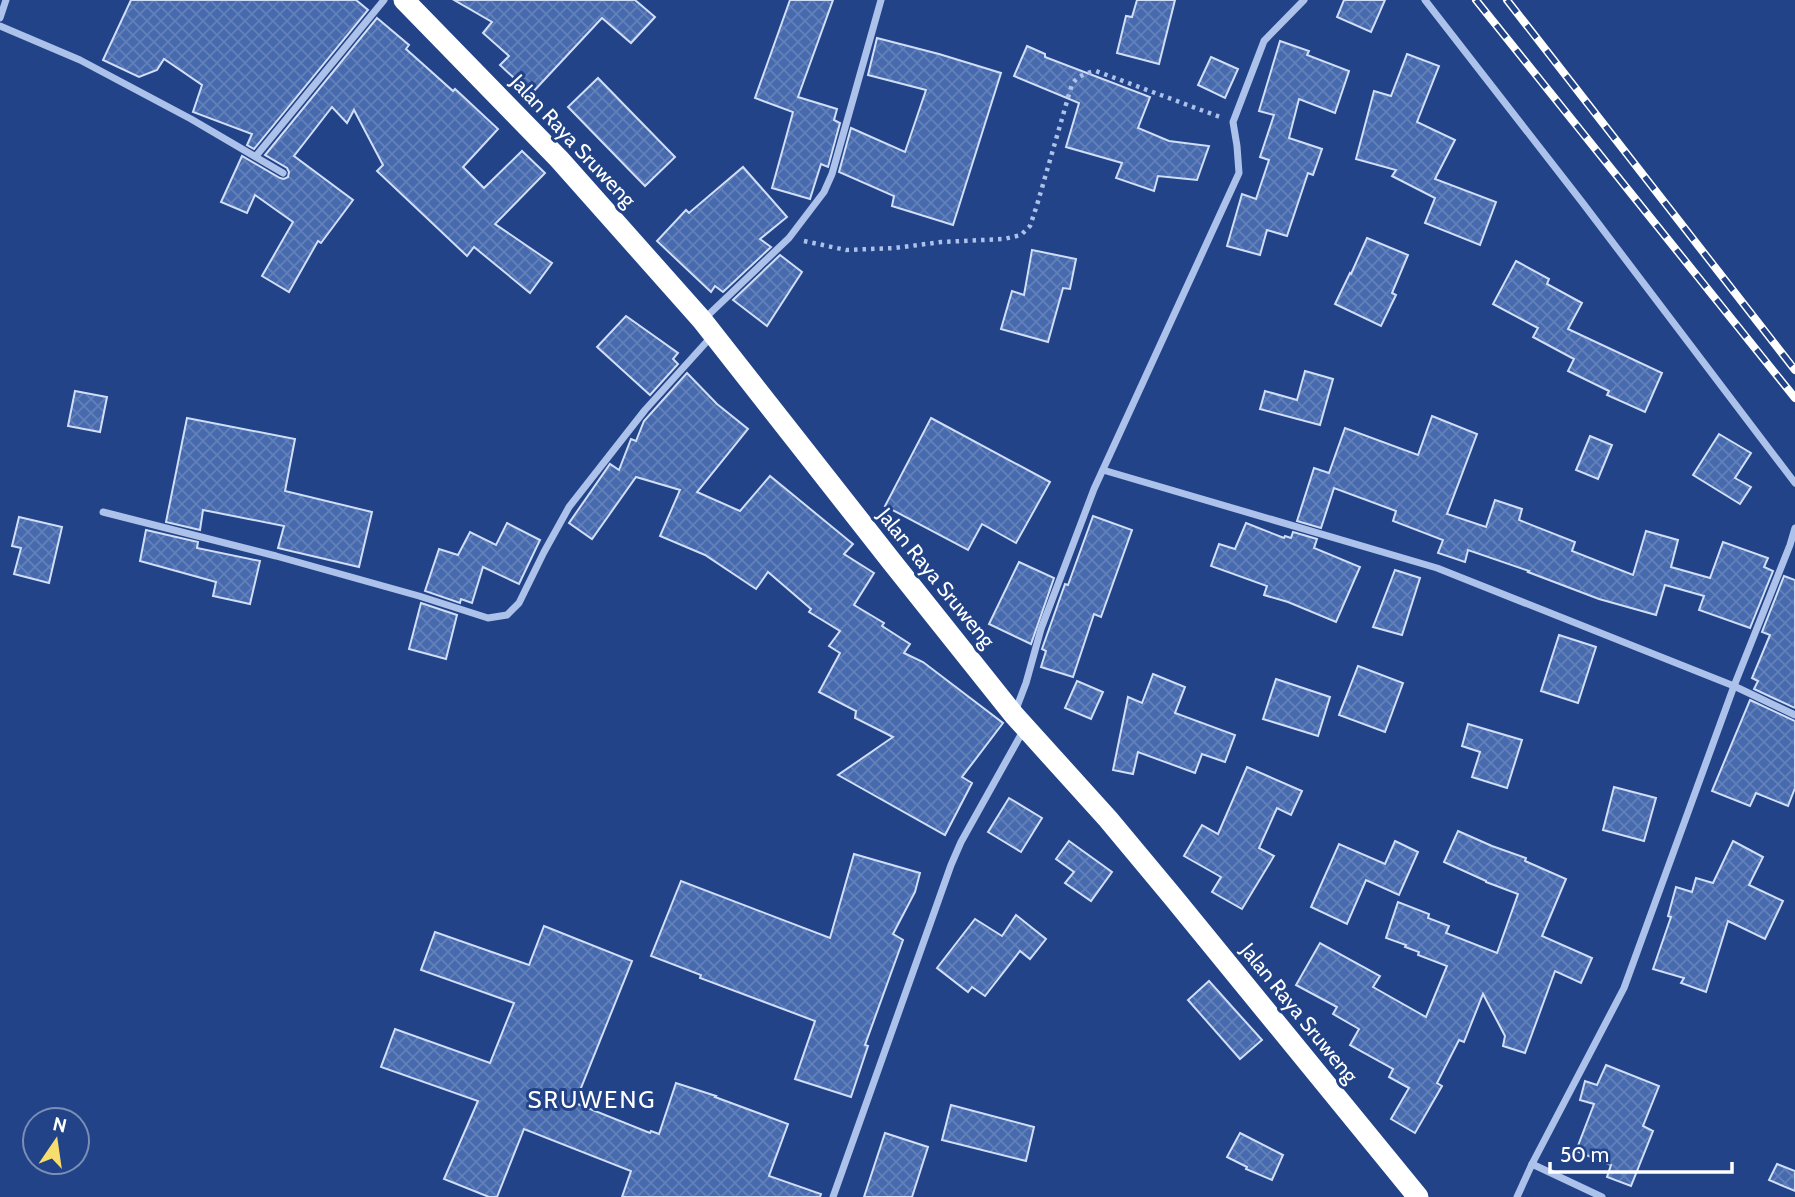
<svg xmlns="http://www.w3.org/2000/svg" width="1795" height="1197" viewBox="0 0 1795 1197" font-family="Cabin,sans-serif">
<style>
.building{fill:url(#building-cross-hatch);stroke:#d1def7;stroke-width:2}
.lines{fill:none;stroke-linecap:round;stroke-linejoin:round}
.path{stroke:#acc2ea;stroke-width:4.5;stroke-dasharray:3.5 5;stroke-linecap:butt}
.street{stroke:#acc2ea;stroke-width:7}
.highway{stroke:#fff;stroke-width:21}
.rail-casing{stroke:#fff;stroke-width:8}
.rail{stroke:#224387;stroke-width:5;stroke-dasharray:16;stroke-linecap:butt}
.labels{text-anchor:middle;stroke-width:6;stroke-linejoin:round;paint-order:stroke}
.street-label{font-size:21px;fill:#fff;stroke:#224387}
.quarter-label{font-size:24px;letter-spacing:2px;fill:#fff;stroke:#224387}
</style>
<defs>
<pattern id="building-cross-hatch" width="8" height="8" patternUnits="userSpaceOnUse" patternTransform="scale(1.75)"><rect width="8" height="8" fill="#466aad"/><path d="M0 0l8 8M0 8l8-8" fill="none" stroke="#6280b9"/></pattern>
</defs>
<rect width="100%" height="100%" fill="#224387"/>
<g class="building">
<path d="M131 0H356L368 10 254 149 247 145 252 134 193 112 202 85 164 59 157 70 139 77 103 60Z"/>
<path d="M454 0H635L655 17 631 43 602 18 531 94 500 65 509 56 483 33 492 22Z"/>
<path d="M790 0H833L798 97 837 109 834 120 840 123 828 167 821 164 810 199 772 188 793 112 755 98Z"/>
<path d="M1137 0H1175L1159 64 1117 53 1126 16 1132 17Z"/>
<path d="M1344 0H1385L1371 32 1337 17Z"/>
<path d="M377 18 409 45 406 49 453 91 455 89 498 129 463 167 484 188 522 151 545 173 495 224 552 263 530 293 474 247 467 256 377 171 383 165 354 110 347 123 332 107 294 156 353 200 321 243 318 241 289 292 262 276 293 222 255 195 247 213 221 202 242 156 280 178 284 179 288 177 289 172 287 168 265 155Z"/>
<path d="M877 38 939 54 1001 73 953 225 892 206 894 196 839 172 851 128 905 152 926 90 868 75Z"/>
<path d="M1280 41 1309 51 1307 55 1349 71 1335 113 1299 99 1289 138 1322 149 1313 175 1308 173 1287 236 1267 230 1260 255 1227 246 1242 194 1256 199 1269 160 1260 157 1274 115 1259 111Z"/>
<path d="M1027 46 1045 54V57L1150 97 1138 128 1169 141 1209 146 1197 180 1158 176 1154 191 1116 178 1122 163 1066 147 1079 103 1014 76Z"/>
<path d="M1407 54 1439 66 1417 122 1455 140 1435 179 1496 202 1480 245 1425 223 1435 198 1392 176 1396 170 1356 159 1374 91 1391 96Z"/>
<path d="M1211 57 1238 69 1225 98 1198 85Z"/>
<path d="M598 78 675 157 645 186 568 107Z"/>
<path d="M743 167 787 217 760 239 771 247 723 292 715 286 711 292 657 241 686 210 689 213Z"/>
<path d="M1367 238 1408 255 1392 293 1396 295 1381 326 1335 304 1350 273 1351 274Z"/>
<path d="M1032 250 1076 259 1070 289 1063 288 1048 342 1001 329 1012 291 1024 295Z"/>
<path d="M780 255 802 272 767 326 733 300Z"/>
<path d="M1516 261 1549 279 1547 284 1582 303 1568 329 1662 373 1645 412 1607 395 1609 391 1568 371 1574 359 1533 337 1538 328 1493 304Z"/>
<path d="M626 316 678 353 673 359 678 364 650 395 597 347Z"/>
<path d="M1305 371 1333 379 1320 425 1260 409 1265 391 1297 400Z"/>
<path d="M687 373 717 404 748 429 697 492 740 511 770 476 853 544 844 554 874 573 854 605 884 623 882 626 910 644 904 653 923 662 1003 723 962 777 972 783 945 835 838 775 893 737 855 718 856 711 819 692 840 653 829 646 840 631 809 612 811 609 768 572 756 589 705 555 660 536 680 490 636 477 592 539 569 523 610 464 619 470 631 439 636 441 644 421Z"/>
<path d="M75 391 107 397 100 432 68 426Z"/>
<path d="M1432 416 1477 434 1447 514 1486 527 1495 500 1522 509 1519 520 1575 542 1572 551 1633 575 1646 531 1678 540 1671 567 1710 578 1723 542 1768 558 1764 567 1773 571 1750 628 1699 610 1704 596 1665 585 1656 615 1599 599 1528 572 1529 571 1468 550 1465 562 1438 553 1443 540 1393 521 1396 511 1334 488 1321 528 1297 521 1314 468 1329 473 1345 428 1418 455Z"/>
<path d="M187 418 295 439 285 491 372 512 359 567 278 548 284 526 203 510 200 530 166 522Z"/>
<path d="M931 418 1050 482 1016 543 982 524 968 550 885 506Z"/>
<path d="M1719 434 1751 453 1735 478 1751 487 1740 504 1693 475Z"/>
<path d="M1590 436 1612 445 1598 479 1576 470Z"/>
<path d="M1093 516 1132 530 1101 617 1094 614 1073 677 1041 667 1046 651 1042 649 1065 584 1068 585Z"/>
<path d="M19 517 62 527 49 583 14 574 21 548 12 546Z"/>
<path d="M507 523 540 540 519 584 483 567 472 603 461 599 460 603 425 591 439 549 458 555 470 532 496 545Z"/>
<path d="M1246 523 1284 538 1285 536 1291 538 1293 532 1317 539 1314 548 1360 567 1336 622 1288 602 1264 595 1267 586 1211 566 1219 544 1235 549Z"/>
<path d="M146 530 198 542 197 548 260 561 250 604 213 596 216 582 140 561Z"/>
<path d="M1019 562 1054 578 1031 644 989 624Z"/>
<path d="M1395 570 1420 578 1402 635 1373 627Z"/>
<path d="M1784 576 1795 580V708L1754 689 1758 681 1752 678 1770 635 1762 632Z"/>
<path d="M421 603 457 615 446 659 409 649Z"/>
<path d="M1559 635 1596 647 1578 703 1541 691Z"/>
<path d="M1358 666 1403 683 1385 732 1339 715Z"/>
<path d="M1153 674 1185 687 1175 713 1235 735 1225 762 1202 754 1195 773 1138 752 1133 774 1113 770 1128 697 1142 703Z"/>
<path d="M1276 679 1330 697 1318 736 1263 719Z"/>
<path d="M1077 681 1103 692 1091 719 1065 708Z"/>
<path d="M1750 700 1795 721V788L1788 806 1756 793 1750 806 1712 791Z"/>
<path d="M1468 724 1522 740 1507 788 1472 777 1480 752 1462 746Z"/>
<path d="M1247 767 1302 791 1291 815 1277 808 1259 848 1274 856 1242 909 1212 892 1221 877 1184 856 1202 825 1218 834Z"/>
<path d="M1614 787 1656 798 1644 841 1603 830Z"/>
<path d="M1009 798 1042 818 1021 852 988 832Z"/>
<path d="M1458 831 1492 846 1526 858 1525 861 1566 879 1542 936 1592 958 1581 983 1555 971 1525 1053 1503 1046 1505 1036 1483 994 1464 1042 1459 1040 1437 1083 1442 1086 1415 1133 1391 1119 1409 1088 1389 1077 1393 1069 1350 1045 1359 1029 1333 1014 1337 1007 1296 985 1320 943 1380 976 1373 987 1426 1017 1447 966 1418 955 1419 952 1405 947 1406 945 1386 938 1398 902 1429 914 1428 918 1449 926 1446 933 1497 953 1518 894 1486 882V881L1444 862Z"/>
<path d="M1069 841 1112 872 1091 901 1065 883 1074 872 1056 859Z"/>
<path d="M1395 841 1418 852 1399 895 1366 880 1347 924 1311 907 1339 844 1385 864Z"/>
<path d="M1733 841 1763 857 1749 885 1783 901 1765 939 1728 921 1706 992 1681 983 1684 978 1653 969 1671 917 1668 916 1676 887 1692 892 1696 878 1713 883Z"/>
<path d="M854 854 920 873 915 892 893 934 903 940 865 1045 868 1046 851 1097 795 1079 815 1021 700 978 701 975 651 956 681 881 830 938Z"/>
<path d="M1016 915 1046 939 1030 959 1020 951 985 996 972 987 968 992 937 968 975 919 1002 936Z"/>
<path d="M544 926 632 961 575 1103 650 1133 651 1131 659 1134 676 1083 716 1096 715 1097 788 1124 769 1176 821 1194 820 1197H622L631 1171 524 1129 497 1197H489L444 1179 478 1101 381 1067 395 1029 490 1063 514 1003 421 970 435 932 529 965Z"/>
<path d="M1209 981 1262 1040 1240 1059 1188 1000Z"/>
<path d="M1606 1065 1659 1086 1643 1126 1653 1131 1631 1186 1607 1177 1611 1165 1576 1151 1594 1104 1580 1100 1585 1081 1597 1085Z"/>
<path d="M951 1105 1034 1127 1026 1161 942 1140Z"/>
<path d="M885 1133 928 1147 912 1197H864Z"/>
<path d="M1240 1133 1283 1155 1272 1180 1246 1169 1247 1167 1227 1157Z"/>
<path d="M1777 1164 1795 1171V1191L1769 1180Z"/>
</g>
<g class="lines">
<path class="path" d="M804 241 846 250 895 248 941 242 1004 239 1021 235 1030 226 1037 205 1072 84C1079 75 1086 73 1096 71L1220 117"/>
<g class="street">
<path d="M1425 0 1582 202 1795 483"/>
<path d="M0 18 6 0"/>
<path d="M0 26 80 60 191 119 283 173"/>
<path d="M256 156 384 0"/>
<path d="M703 320 789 238 824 192 832 174 881 0"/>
<path d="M1103 470 1437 568 1734 686 1795 715"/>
<path d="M103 512 276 556 419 596 488 618 507 615 519 603 544 552 569 507 645 410 711 337"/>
<path d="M1015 712 1026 683 1041 629 1094 489 1239 173 1237 146 1233 122 1264 41 1304 0"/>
<path d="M1532 1164 1602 1197"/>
<path d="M833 1197 951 865 961 842 1023 731"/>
<path d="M1517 1197 1532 1164 1624 988 1734 686 1790 545 1795 528"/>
</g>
<path class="highway" d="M404 0 559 159 702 320 892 562 1014 715 1108 819 1173 897 1418 1197"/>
<g class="rail-casing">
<g id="rail">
<path d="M1476 0 1795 398"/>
<path d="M1507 0 1795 370"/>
</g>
</g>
<use href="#rail" class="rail"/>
</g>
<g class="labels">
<g class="street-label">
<text transform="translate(573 141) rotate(47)" y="7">Jalan Raya Sruweng</text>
<text transform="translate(936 578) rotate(51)" y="7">Jalan Raya Sruweng</text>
<text transform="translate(1299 1013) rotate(51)" y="7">Jalan Raya Sruweng</text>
</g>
<g class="quarter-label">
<text x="592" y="1108">SRUWENG</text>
</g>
</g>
<g transform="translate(56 1141) rotate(13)"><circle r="33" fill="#224387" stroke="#7a8eb7" stroke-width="2"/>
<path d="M0-5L12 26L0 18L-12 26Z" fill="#f6dd6e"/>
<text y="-10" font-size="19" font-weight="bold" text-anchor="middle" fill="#ffffff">N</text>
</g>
<path d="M1550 1162v10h182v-10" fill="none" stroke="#ffffff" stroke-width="3.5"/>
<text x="1560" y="1162" font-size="21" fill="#ffffff" stroke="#224387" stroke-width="5" paint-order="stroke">50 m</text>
</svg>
